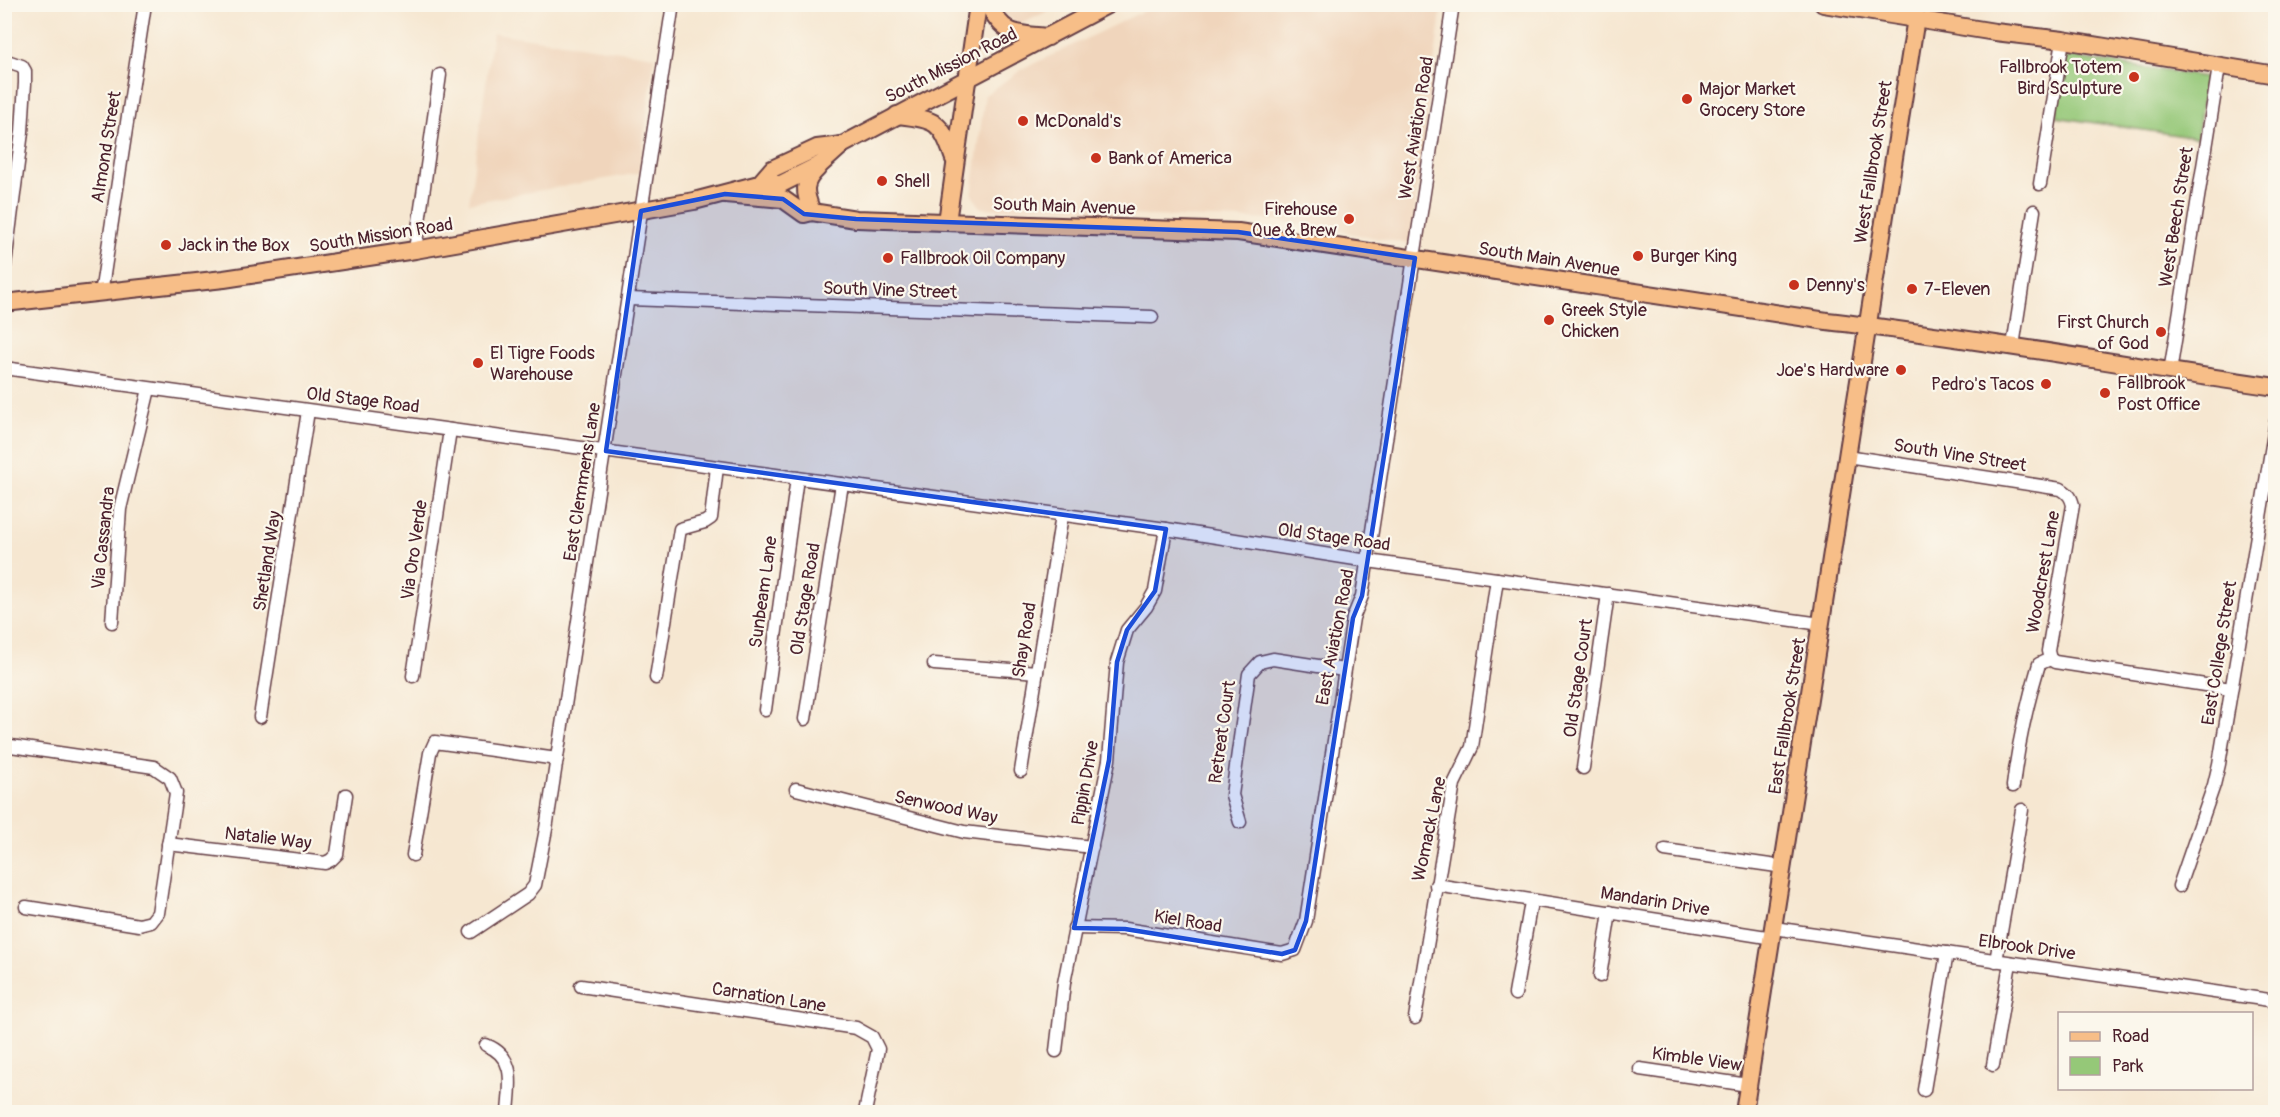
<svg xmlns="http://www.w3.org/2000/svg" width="2280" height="1117" viewBox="0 0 2280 1117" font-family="Pangolin,sans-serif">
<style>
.built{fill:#f0d5bc}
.green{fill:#95c878;stroke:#707452;stroke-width:1.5}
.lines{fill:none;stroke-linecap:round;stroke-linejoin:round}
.minor-casing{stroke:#643d44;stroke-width:15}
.major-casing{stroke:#643d44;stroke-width:20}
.minor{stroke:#fff;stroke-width:12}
.major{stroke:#f7be88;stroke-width:16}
.marked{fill:#1d4ed8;fill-opacity:0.2;stroke:#1d4ed8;stroke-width:4.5;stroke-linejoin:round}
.poi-dot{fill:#c8321e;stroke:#fbf7ec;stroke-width:2}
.labels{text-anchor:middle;stroke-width:4.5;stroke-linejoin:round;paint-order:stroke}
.street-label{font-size:18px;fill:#4a1f2b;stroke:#fbf7ec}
.poi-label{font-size:18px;fill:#4a1f2b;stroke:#fbf7ec;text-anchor:start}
</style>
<rect width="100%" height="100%" fill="#fbf7ec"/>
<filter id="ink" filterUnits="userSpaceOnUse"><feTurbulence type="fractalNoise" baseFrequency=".0167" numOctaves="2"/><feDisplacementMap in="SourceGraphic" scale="12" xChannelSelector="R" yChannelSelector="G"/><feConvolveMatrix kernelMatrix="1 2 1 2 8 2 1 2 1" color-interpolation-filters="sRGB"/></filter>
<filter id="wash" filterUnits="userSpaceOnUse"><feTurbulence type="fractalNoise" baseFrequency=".008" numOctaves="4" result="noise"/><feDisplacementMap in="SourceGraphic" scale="24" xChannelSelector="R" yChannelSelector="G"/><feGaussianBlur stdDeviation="1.35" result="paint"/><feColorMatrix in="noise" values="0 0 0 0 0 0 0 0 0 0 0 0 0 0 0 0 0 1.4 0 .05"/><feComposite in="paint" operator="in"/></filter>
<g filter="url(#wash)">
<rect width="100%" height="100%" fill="#f6e7d1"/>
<g class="built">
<path d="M999 4 1061 5 1019 25 1000 11Z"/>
<path d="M1158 4 1442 5 1410 244 1275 220 1061 213 981 208 972 195 985 95 1023 69Z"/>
<path d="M493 33 655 56 639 173 469 203Z"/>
</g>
<path class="green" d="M2065 56 2206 77 2197 138 2056 117Z"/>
</g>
<g filter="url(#ink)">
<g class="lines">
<g class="minor-casing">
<g id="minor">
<path d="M1916 18 1918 4"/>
<path d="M4 60 22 66 25 71V83L22 132 4 272"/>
<path d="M2040 184 2063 40"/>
<path d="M415 250 440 75"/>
<path d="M101 294 145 4"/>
<path d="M628 299 1152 317"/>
<path d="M2013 346 2034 211"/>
<path d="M4 368 1166 529 1368 561 1821 624"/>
<path d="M2170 372 2219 67"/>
<path d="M1847 456 2061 489C2069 494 2071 497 2073 505L2048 651 2050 659"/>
<path d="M112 622 120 509 149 389"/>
<path d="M2050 659 2055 662 2231 689"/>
<path d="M934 664 1037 672"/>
<path d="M413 676 450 430"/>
<path d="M656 678 680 529 705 522 711 518 717 467"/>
<path d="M765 710 797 478"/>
<path d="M260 717 308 411"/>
<path d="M805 719 842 484"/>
<path d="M4 745 154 767 170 778 176 793 158 913 151 922 139 925 26 907"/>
<path d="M1583 768 1608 594"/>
<path d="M1021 771 1062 515"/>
<path d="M2013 786C2018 744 2027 704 2039 664L2050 659"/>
<path d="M796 789 964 832 1092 847"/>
<path d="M1240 822 1232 795 1249 674 1260 662 1273 659 1344 670"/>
<path d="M168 844 325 863 331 860 337 854 346 795"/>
<path d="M1665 850 1784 867"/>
<path d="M413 855 430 753 435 742 557 759"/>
<path d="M1436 885 1773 938"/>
<path d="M2179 886 2214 785 2219 764 2276 421"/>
<path d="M1074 928 1125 929 1282 954 1295 950 1306 921 1353 618 1362 596 1453 4"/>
<path d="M1774 928 2276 1001"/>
<path d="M471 932 528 894 535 885 546 829 673 4"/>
<path d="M1996 961 2022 810"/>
<path d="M1600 976 1610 912"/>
<path d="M581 986 856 1028 872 1037 878 1049 865 1112"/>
<path d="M1515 994 1531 902"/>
<path d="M1415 1018 1454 784 1472 747 1497 579"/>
<path d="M486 1045C517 1057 510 1085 508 1112"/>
<path d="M1056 1051 1064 983 1109 760 1117 662 1127 630 1146 607 1155 591 1166 529"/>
<path d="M1993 1065 2010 963"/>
<path d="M1640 1069 1748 1085"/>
<path d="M1924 1090 1947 953"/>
</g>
</g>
<g class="major-casing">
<g id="major">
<path d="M988 4C1004 36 1016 34 1048 37"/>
<path d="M1823 4 1995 32 2063 40 2276 75"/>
<path d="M897 115C937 120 940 120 954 159"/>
<path d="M759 184 772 169 817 148 842 145"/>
<path d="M725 194 783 199 804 214 812 212 856 219 1238 232 1827 321C1977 338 2126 366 2276 387"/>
<path d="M812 212C805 193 801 184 818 168"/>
<path d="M947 222 978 4"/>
<path d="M4 303 224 279 415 250 694 201 759 184H781L821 164 842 145 1109 4"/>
<path d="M1744 1112 1916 18"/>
</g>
</g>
<use href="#minor" class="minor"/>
<use href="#major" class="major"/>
</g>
</g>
<path class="marked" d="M725 194 783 199 804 214 856 219 1238 232 1415 258 1362 596 1353 618 1306 921 1295 950 1282 954 1125 929 1074 928 1109 760 1117 662 1127 630 1155 591 1166 529 606 451 641 211Z"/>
<g class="poi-dot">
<circle cx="2134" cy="77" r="6"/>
<circle cx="1687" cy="99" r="6"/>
<circle cx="1023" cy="121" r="6"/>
<circle cx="1096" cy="158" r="6"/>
<circle cx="882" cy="181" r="6"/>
<circle cx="1349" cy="219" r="6"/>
<circle cx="166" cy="245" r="6"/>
<circle cx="1638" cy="256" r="6"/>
<circle cx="888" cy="258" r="6"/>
<circle cx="1794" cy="285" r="6"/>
<circle cx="1912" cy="289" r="6"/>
<circle cx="1549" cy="320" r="6"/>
<circle cx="2161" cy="332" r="6"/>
<circle cx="478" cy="363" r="6"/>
<circle cx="1901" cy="370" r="6"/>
<circle cx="2046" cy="384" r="6"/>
<circle cx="2105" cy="393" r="6"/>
</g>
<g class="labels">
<g class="street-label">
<text transform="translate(951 65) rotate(-27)" y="6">South Mission Road</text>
<text transform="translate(1416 128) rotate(-81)" y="6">West Aviation Road</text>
<text transform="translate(106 147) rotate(-81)" y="6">Almond Street</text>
<text transform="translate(1873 162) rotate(-81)" y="6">West Fallbrook Street</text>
<text transform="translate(1064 206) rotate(2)" y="6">South Main Avenue</text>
<text transform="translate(2176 217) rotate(-81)" y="6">West Beech Street</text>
<text transform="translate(381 235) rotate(-9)" y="6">South Mission Road</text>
<text transform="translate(1549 259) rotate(9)" y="6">South Main Avenue</text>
<text transform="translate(890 290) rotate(2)" y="6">South Vine Street</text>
<text transform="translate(363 400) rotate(7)" y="6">Old Stage Road</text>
<text transform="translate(1960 455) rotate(9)" y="6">South Vine Street</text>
<text transform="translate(582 482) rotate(-81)" y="6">East Clemmens Lane</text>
<text transform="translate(1334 537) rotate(8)" y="6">Old Stage Road</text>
<text transform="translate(103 538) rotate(-84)" y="6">Via Cassandra</text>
<text transform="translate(414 550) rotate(-82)" y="6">Via Oro Verde</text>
<text transform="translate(267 561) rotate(-81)" y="6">Shetland Way</text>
<text transform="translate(2043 572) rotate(-80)" y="6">Woodcrest Lane</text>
<text transform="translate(763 592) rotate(-82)" y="6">Sunbeam Lane</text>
<text transform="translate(805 599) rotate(-81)" y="6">Old Stage Road</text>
<text transform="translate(1335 637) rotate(-79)" y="6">East Aviation Road</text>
<text transform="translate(1024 640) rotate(-81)" y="6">Shay Road</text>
<text transform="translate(2219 653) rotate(-81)" y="6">East College Street</text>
<text transform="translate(1578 678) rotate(-82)" y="6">Old Stage Court</text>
<text transform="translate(1787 716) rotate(-81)" y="6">East Fallbrook Street</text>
<text transform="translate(1222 732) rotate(-82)" y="6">Retreat Court</text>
<text transform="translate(1085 783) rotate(-80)" y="6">Pippin Drive</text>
<text transform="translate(946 807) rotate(12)" y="6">Senwood Way</text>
<text transform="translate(1429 829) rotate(-78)" y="6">Womack Lane</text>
<text transform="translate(268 838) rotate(7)" y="6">Natalie Way</text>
<text transform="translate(1655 901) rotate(9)" y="6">Mandarin Drive</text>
<text transform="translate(1188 921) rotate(9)" y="6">Kiel Road</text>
<text transform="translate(2027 947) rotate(8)" y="6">Elbrook Drive</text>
<text transform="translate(769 997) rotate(9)" y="6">Carnation Lane</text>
<text transform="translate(1697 1059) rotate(8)" y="6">Kimble View</text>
</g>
<g class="poi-label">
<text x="2122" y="73" text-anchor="end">Fallbrook Totem<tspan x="2122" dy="21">Bird Sculpture</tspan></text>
<text x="1699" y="95">Major Market<tspan x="1699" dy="21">Grocery Store</tspan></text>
<text x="1035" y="127">McDonald's</text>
<text x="1108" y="164">Bank of America</text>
<text x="894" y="187">Shell</text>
<text x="1337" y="215" text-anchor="end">Firehouse<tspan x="1337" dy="21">Que &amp; Brew</tspan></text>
<text x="178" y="251">Jack in the Box</text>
<text x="1650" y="262">Burger King</text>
<text x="900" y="264">Fallbrook Oil Company</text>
<text x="1806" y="291">Denny's</text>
<text x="1924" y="295">7-Eleven</text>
<text x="1561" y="316">Greek Style<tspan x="1561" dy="21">Chicken</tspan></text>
<text x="2149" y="328" text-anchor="end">First Church<tspan x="2149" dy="21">of God</tspan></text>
<text x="490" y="359">El Tigre Foods<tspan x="490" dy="21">Warehouse</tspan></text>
<text x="1889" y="376" text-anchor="end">Joe's Hardware</text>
<text x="2117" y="389">Fallbrook<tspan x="2117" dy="21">Post Office</tspan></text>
<text x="2034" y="390" text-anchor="end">Pedro's Tacos</text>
</g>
</g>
<rect width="2280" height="1117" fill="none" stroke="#fbf7ec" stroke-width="24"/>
<rect x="2058" y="1012" width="195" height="78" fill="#fbf7ec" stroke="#b4a19f" stroke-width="1.5"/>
<rect x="2070" y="1032" width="30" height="9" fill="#f7be88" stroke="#b4a19f" stroke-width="1.5"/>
<text x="2112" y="1042" font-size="18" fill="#4a1f2b">Road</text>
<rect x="2070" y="1057" width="30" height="18" fill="#95c878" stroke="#b4a19f" stroke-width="1.5"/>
<text x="2112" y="1072" font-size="18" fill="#4a1f2b">Park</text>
</svg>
